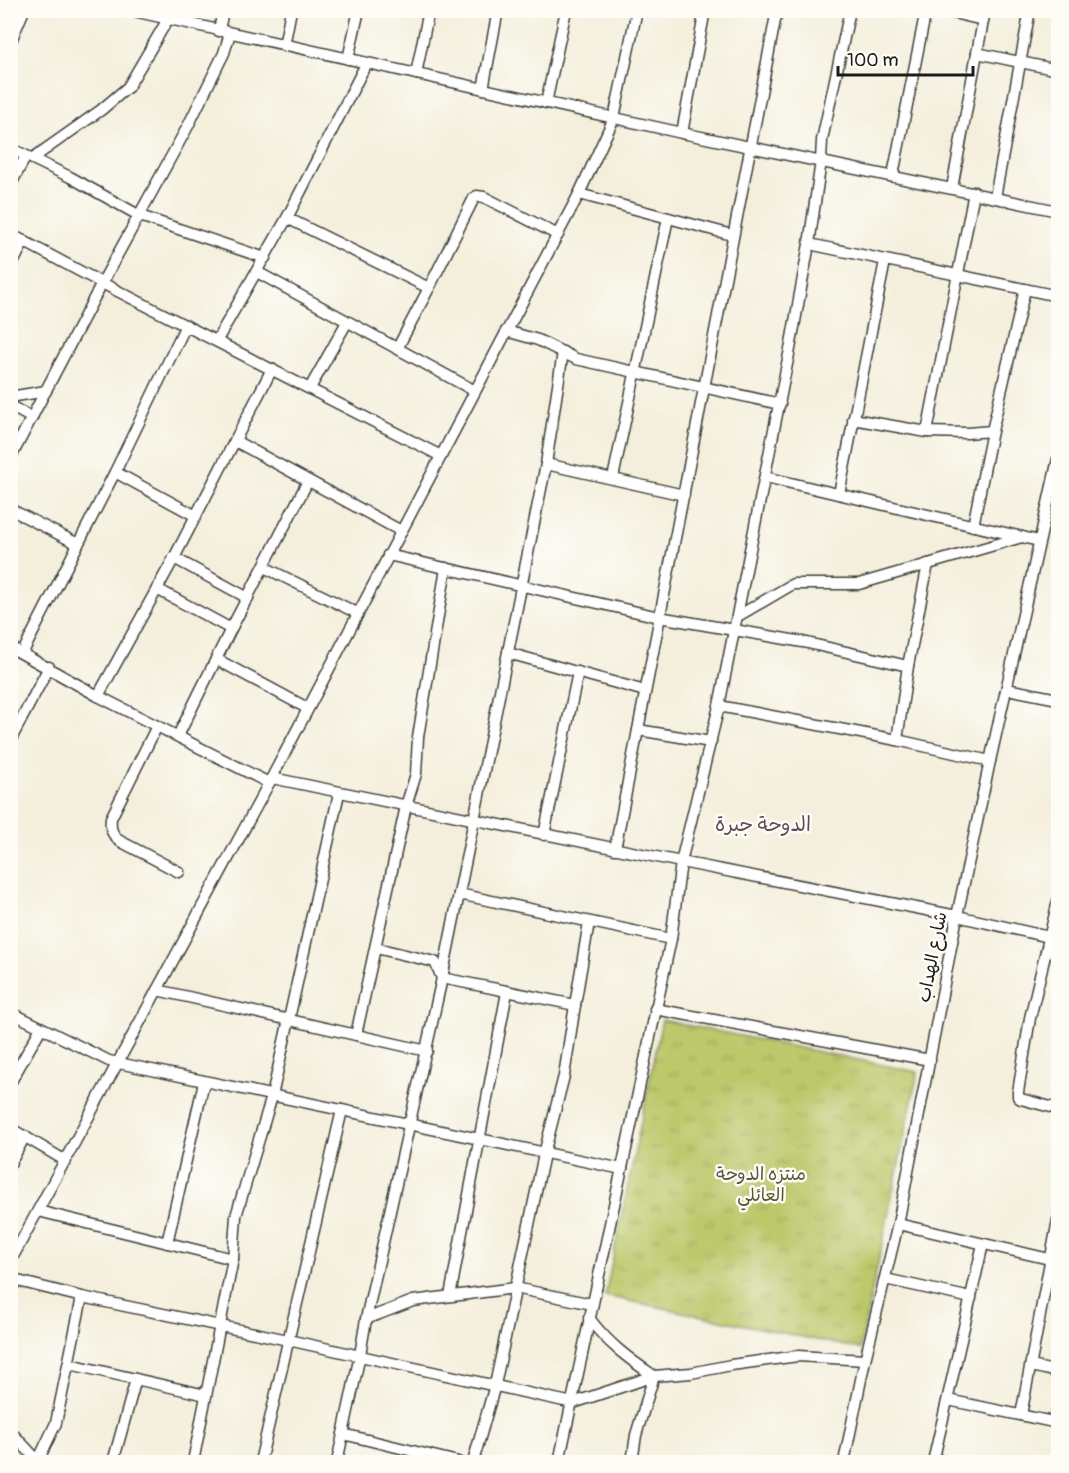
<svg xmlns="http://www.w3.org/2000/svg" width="1069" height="1473" viewBox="0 0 1069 1473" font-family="Pangolin,'Playpen Sans Arabic',sans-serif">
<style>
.grass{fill:url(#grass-tufts);stroke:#6c7243;stroke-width:1.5}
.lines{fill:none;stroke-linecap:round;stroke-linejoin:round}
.minor-casing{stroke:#3c3c39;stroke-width:13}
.minor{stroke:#fff;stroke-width:10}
.labels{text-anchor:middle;stroke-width:5;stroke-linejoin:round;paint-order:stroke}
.street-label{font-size:18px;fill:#1c1c1c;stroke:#fdfcf7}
.park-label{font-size:18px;fill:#545837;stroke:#fdfcf7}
.neighbourhood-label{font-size:20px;fill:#614b58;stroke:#fdfcf7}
</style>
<defs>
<pattern id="grass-tufts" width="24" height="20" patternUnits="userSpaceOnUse" patternTransform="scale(1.5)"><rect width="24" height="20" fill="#bcc86a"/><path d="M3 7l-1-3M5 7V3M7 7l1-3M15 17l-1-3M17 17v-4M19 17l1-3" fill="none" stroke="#a1ab5b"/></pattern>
</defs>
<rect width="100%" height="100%" fill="#fdfcf7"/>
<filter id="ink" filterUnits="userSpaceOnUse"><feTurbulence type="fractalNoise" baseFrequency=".0167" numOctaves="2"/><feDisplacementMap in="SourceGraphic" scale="12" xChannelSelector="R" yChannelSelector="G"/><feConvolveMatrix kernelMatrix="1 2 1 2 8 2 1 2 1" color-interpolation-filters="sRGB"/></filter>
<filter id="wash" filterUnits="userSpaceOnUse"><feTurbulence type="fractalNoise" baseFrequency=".008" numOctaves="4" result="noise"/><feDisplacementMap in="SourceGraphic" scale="24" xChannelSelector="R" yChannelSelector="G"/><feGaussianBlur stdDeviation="1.35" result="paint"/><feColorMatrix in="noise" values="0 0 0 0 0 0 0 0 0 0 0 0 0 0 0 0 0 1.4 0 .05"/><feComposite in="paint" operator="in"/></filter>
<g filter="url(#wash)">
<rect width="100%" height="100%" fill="#f4efdc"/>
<path class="grass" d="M662 1020 918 1072 860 1349 605 1296Z"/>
</g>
<g filter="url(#ink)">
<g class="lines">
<g class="minor-casing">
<g id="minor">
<path d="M129 10 682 133 1058 211"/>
<path d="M940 10 983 20"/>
<path d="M219 31 223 10"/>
<path d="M10 43 24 10"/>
<path d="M284 46 291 10"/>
<path d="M977 53 1058 70"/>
<path d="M348 59 359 10"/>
<path d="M416 74 429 10"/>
<path d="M483 89 498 10"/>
<path d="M546 103 566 10"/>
<path d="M682 133 705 10"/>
<path d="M10 148 70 177 140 216 265 258"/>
<path d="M33 158 101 110 128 87 168 19"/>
<path d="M893 175 926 10"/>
<path d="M10 186 26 156"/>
<path d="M952 188 985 10"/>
<path d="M579 194 732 235"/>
<path d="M995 197 1030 10"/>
<path d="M287 218 429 288 397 349"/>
<path d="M10 234 102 283 441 456"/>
<path d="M809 244 1058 296"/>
<path d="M10 269 24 241"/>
<path d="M257 272 475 391"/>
<path d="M429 288 474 198 477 196 484 197 558 235"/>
<path d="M506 331 538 340 576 359 780 404"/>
<path d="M217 340 287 218 366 64"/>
<path d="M310 388 347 322"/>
<path d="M10 397 46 391"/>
<path d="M10 406 32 418"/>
<path d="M853 419 927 432 967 433 992 431"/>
<path d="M927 432 974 192"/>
<path d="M235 441 401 531"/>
<path d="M10 459 102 283 188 126 224 53 230 33"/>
<path d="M546 464 684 495"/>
<path d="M115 472 196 516"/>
<path d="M765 477 1039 541"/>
<path d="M613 478 668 218"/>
<path d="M839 494 885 261"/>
<path d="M10 509 78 544"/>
<path d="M973 526 992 431 1025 289"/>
<path d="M388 555 659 617 803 642 908 666 897 740"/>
<path d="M174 558 248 598"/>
<path d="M264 567 357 613"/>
<path d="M157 589 231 629"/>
<path d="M738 616 793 584H859L1022 537"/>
<path d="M10 647 98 696 269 783"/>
<path d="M23 652 115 472 186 325"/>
<path d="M508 653 645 691"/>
<path d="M216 659 307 708"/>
<path d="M908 666 928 564"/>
<path d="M1007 689 1058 699"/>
<path d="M98 696 174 558 272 369"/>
<path d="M719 706 897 740 990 761"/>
<path d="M157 726 111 818C110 828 111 832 118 840L179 872"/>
<path d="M638 730 711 742"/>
<path d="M178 736 231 629 308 481"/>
<path d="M10 741 49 667"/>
<path d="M272 778 681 862 957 916 1058 939"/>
<path d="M544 835 578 672"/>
<path d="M615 849C670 570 722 290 777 10"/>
<path d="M459 894 671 939"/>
<path d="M1058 901 1030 1018 1018 1092V1097L1021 1099 1058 1109"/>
<path d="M376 948 435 962 442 978 575 1005 589 922"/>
<path d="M157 990 427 1051"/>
<path d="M655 1009 930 1060"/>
<path d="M10 1012 109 1061 622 1169"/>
<path d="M356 1035 406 806 416 774 418 737 446 568"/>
<path d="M10 1083 41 1028"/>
<path d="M10 1128 66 1161"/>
<path d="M10 1164 25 1136"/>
<path d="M38 1211 233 1259"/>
<path d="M898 1224 1058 1261"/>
<path d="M167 1243 204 1082"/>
<path d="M10 1262 269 783 579 194 614 118 637 10"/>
<path d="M10 1279 82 1297 288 1340 573 1403 654 1376 691 1373 731 1365 798 1356 865 1360"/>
<path d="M885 1279 971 1298"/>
<path d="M450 1296 507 992"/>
<path d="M589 1318C607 1343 629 1359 654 1376L636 1435 632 1462"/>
<path d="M366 1319 413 1301 515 1288 592 1304"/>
<path d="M70 1364 206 1395"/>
<path d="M1031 1366 1058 1372"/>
<path d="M948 1400 1058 1423"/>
<path d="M1021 1415 1058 1220"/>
<path d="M10 1431 39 1462"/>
<path d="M343 1434 458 1462"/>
<path d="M38 1461 56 1423 82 1297"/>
<path d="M113 1462 136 1379"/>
<path d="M193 1462 233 1259 236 1216 272 1096 339 793"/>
<path d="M260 1462 342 1110"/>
<path d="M337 1462 360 1355 366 1319 442 978 546 464 563 352"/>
<path d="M473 1462 495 1385 544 1154 564 1076 575 1005"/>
<path d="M559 1462 671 939 681 862 719 706 790 349 809 244 821 161 822 140 850 10"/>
<path d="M844 1462 865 1360 898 1224 957 916 990 761 1058 459"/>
<path d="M933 1462 983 1244"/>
</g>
</g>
<use href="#minor" class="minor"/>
</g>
</g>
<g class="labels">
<g class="street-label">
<text transform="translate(932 957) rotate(-79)" y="6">شارع الهداب</text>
</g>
<g class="park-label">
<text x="761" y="1180">منتزه الدوحة<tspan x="761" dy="21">العائلي</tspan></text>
</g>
<g class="neighbourhood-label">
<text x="763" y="831">الدوحة جبرة</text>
</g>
</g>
<rect width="1069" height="1473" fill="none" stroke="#fdfcf7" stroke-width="36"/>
<path d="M838 66v9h135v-9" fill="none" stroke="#1c1c1c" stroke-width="3"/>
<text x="847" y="66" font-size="18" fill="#1c1c1c" stroke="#fdfcf7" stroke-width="4.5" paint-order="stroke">100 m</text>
</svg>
